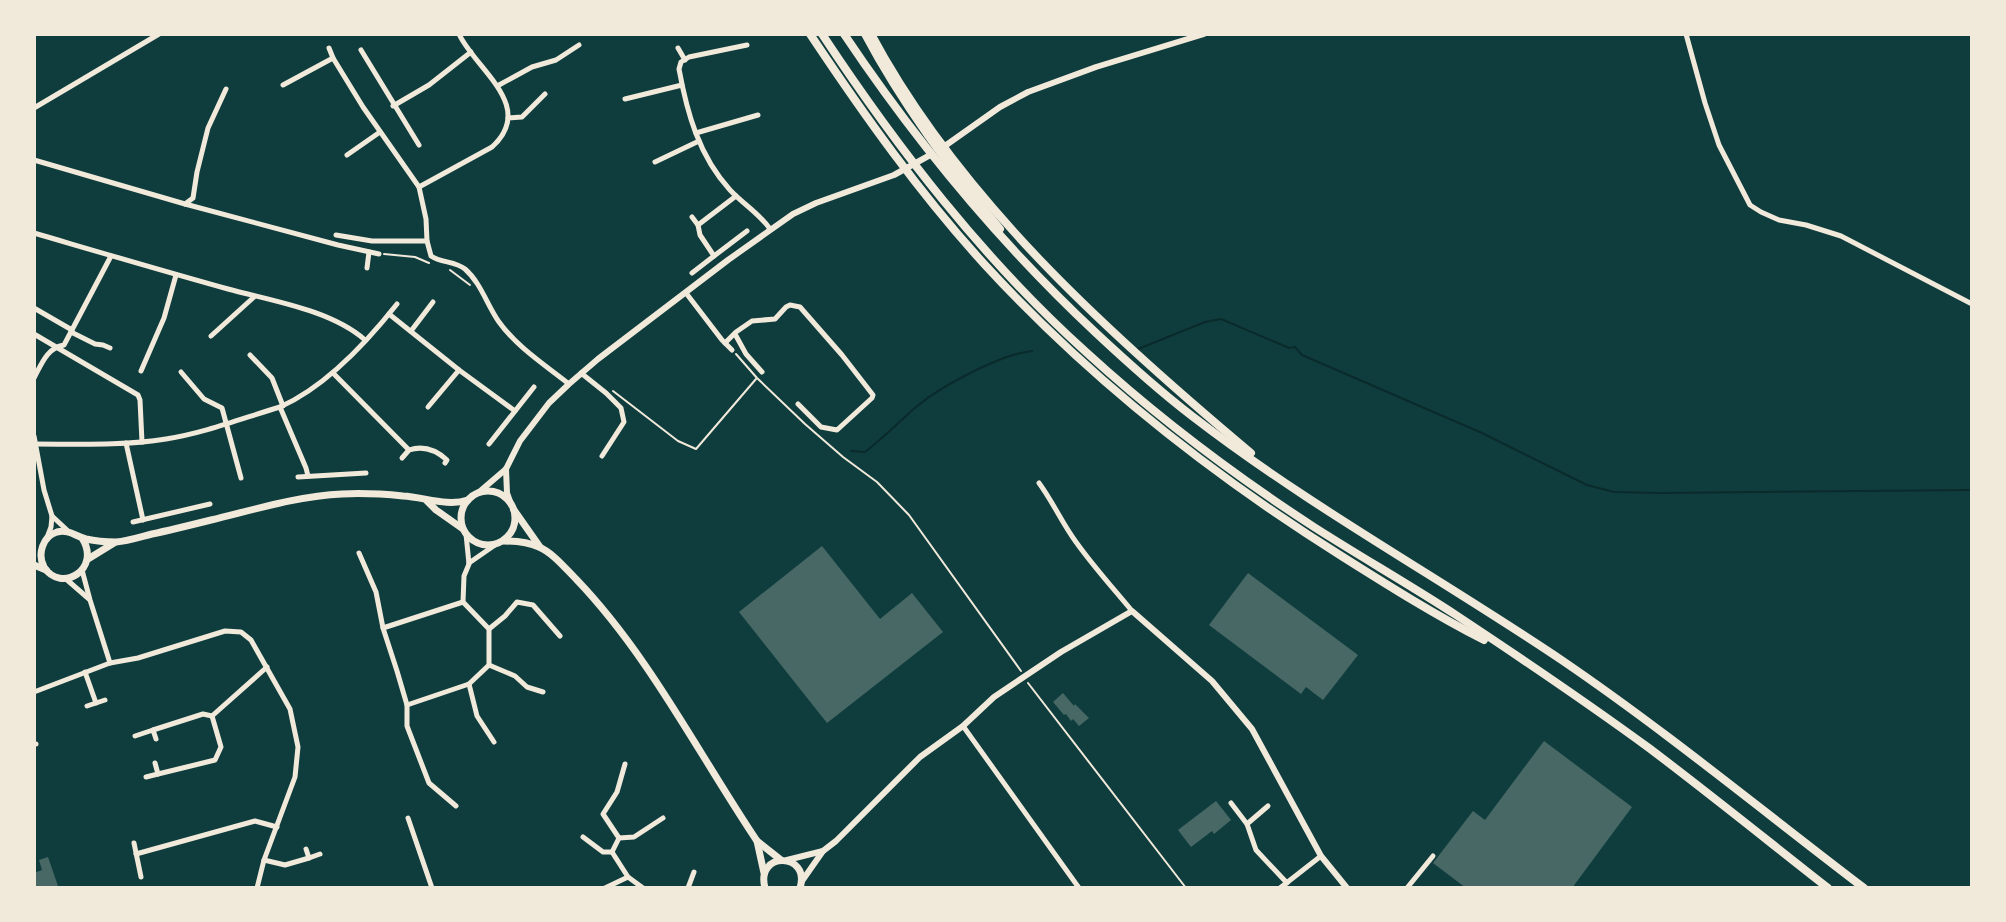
<svg xmlns="http://www.w3.org/2000/svg" width="2006" height="922" viewBox="0 0 2006 922" font-family="'Fira Sans',sans-serif">
<style>
.lines{fill:none;stroke-linecap:round;stroke-linejoin:round}
.stream{stroke:#0a2a2b;stroke-width:2}
.building{fill:#486865}
.path{stroke:#f1e9da;stroke-width:2}
.minor{stroke:#f1e9da;stroke-width:5}
.tertiary{stroke:#f1e9da;stroke-width:6}
.secondary{stroke:#f1e9da;stroke-width:7}
.motorway{stroke:#f1e9da;stroke-width:8}
</style>
<rect width="100%" height="100%" fill="#0f3d3e"/>
<g class="lines">
<g class="stream">
<path d="M1138 349 1205 322 1221 319 1289 348 1295 347 1302 355 1482 433 1587 485 1614 492 1661 493 1972 490"/>
<path d="M851 451 865 452C883 438 899 422 916 407 941 386 1001 354 1032 351"/>
</g>
</g>
<g class="building">
<path d="M822 546 880 619 912 593 943 632 827 723 739 612Z"/>
<path d="M1248 573 1358 655 1323 700 1306 687 1301 694 1209 625Z"/>
<path d="M1063 693 1074 706 1075 704 1089 718 1079 726 1073 719 1071 721 1066 714 1064 715 1053 702Z"/>
<path d="M1544 741 1632 807 1572 888H1466L1433 863 1473 811 1485 820Z"/>
<path d="M1216 801 1231 820 1214 834 1212 831 1191 847 1178 830Z"/>
<path d="M48 857 58 886 51 888H34V873L42 870 39 860Z"/>
</g>
<g class="lines">
<g class="path">
<path d="M384 254 415 257 429 263"/>
<path d="M450 270 470 285"/>
<path d="M736 354 757 378 805 424 843 457 877 482 909 515 1021 671"/>
<path d="M613 391 678 441 696 449 756 379"/>
<path d="M1028 683 1186 888"/>
</g>
<g class="minor">
<path d="M1686 34 1705 103 1719 145 1750 205 1761 212 1779 220 1806 225 1841 236 1972 304"/>
<path d="M747 45 689 57 681 62 679 69C687 113 699 156 730 190 743 204 759 213 770 229"/>
<path d="M329 48 333 58 363 107 419 187 426 219 427 241H372L336 235"/>
<path d="M678 48 685 60"/>
<path d="M361 50 419 145"/>
<path d="M283 85 333 58"/>
<path d="M499 85 532 67 556 60 579 45"/>
<path d="M625 99 682 85"/>
<path d="M393 106 429 85 471 52"/>
<path d="M34 108 159 34"/>
<path d="M508 118 522 117 545 94"/>
<path d="M696 133 758 115"/>
<path d="M347 155 380 132"/>
<path d="M34 160 185 204 338 245 379 254"/>
<path d="M655 162 699 141"/>
<path d="M419 187 492 147C537 106 475 69 459 34"/>
<path d="M185 204 193 198 197 172 208 128 226 89"/>
<path d="M692 217 698 225 736 196"/>
<path d="M698 225 700 235 714 256 747 231"/>
<path d="M34 233C99 252 163 271 228 289 272 301 331 310 365 340"/>
<path d="M427 241 431 256C441 263 455 261 465 269 481 283 487 305 499 322 517 347 545 365 569 384"/>
<path d="M367 268 369 252"/>
<path d="M692 273 714 256"/>
<path d="M686 293 722 340 732 350"/>
<path d="M34 308 72 330"/>
<path d="M389 314 459 370 515 411"/>
<path d="M411 331 433 302"/>
<path d="M71 332 95 344 103 345 110 348"/>
<path d="M34 334 138 395 140 400 142 442"/>
<path d="M735 334 746 354 762 372"/>
<path d="M211 336 254 297"/>
<path d="M725 343 736 332 752 321 775 319 786 307 790 305 800 307 842 355 873 395 872 398 837 430 821 427 798 404"/>
<path d="M250 355 272 378 283 406"/>
<path d="M141 371 164 318 176 275"/>
<path d="M181 372 204 399 222 408 241 478"/>
<path d="M333 373 409 450"/>
<path d="M581 373 606 393 621 408 624 422 602 456"/>
<path d="M34 378C42 363 47 348 64 345L111 256"/>
<path d="M280 407 306 468 308 476"/>
<path d="M428 407 459 370"/>
<path d="M34 436 44 490 52 516"/>
<path d="M126 443 143 520"/>
<path d="M35 444C78 444 123 446 166 439 205 433 243 418 280 407 325 387 367 342 397 304"/>
<path d="M489 444 534 387"/>
<path d="M402 458 409 450C424 445 436 450 447 460L445 463"/>
<path d="M298 477 366 473"/>
<path d="M1039 483C1053 502 1062 523 1076 542 1093 566 1113 588 1132 611"/>
<path d="M133 522 210 504"/>
<path d="M48 535 51 527 52 516 67 530"/>
<path d="M359 553 376 592 383 628 397 671 407 705V726L429 783 456 806"/>
<path d="M469 563 495 545"/>
<path d="M82 570 90 600 110 663"/>
<path d="M66 579 89 599"/>
<path d="M383 628 463 602"/>
<path d="M489 629 505 616 517 602 533 605 560 636"/>
<path d="M489 665 515 676 527 687 543 692"/>
<path d="M85 672 96 703"/>
<path d="M469 684 477 716 494 742"/>
<path d="M34 692 110 663 138 658 225 631 241 632 251 640 290 709 298 747 295 777 264 860 257 888"/>
<path d="M407 705 469 684 489 665V629L463 602 464 576 469 564 466 534"/>
<path d="M87 706 105 700"/>
<path d="M212 716 267 667"/>
<path d="M963 726 1079 888"/>
<path d="M153 730 203 714 212 716 221 747 215 760 158 774"/>
<path d="M135 736 153 730 156 739"/>
<path d="M34 744H36"/>
<path d="M625 764 617 792 603 814 619 838 612 852 628 877 643 888"/>
<path d="M146 777 158 774 155 763"/>
<path d="M1231 803 1247 824 1256 850 1287 883"/>
<path d="M408 818 432 888"/>
<path d="M1247 824 1268 806"/>
<path d="M583 837 603 852H612"/>
<path d="M619 838 634 837 663 818"/>
<path d="M134 843 141 877"/>
<path d="M306 849 309 858 320 854"/>
<path d="M136 854 255 821 277 827"/>
<path d="M264 860 285 865 309 858"/>
<path d="M605 888 628 877"/>
<path d="M688 888 694 872"/>
<path d="M1280 888 1321 856"/>
<path d="M1407 888 1433 856"/>
</g>
<g class="tertiary">
<path d="M942 148 1000 107 1028 92 1096 67 1204 34"/>
<path d="M506 469 507 493 511 504"/>
<path d="M478 493 506 469 520 441 549 403 569 384 598 359 728 260 793 214 816 203 894 175 932 154"/>
<path d="M787 860 823 851"/>
<path d="M802 881 823 851 836 841 920 757 963 726 994 697 1061 652 1132 611 1212 681 1252 729 1321 856 1347 888"/>
</g>
<g class="secondary">
<circle cx="488" cy="518" r="27"/>
<path d="M427 501 436 510 463 529"/>
<path d="M514 510 540 547"/>
<path d="M82 538C102 569 61 594 44 567 37 554 43 536 57 532 69 529 75 536 86 539 95 541 106 542 116 542 128 541 140 537 152 534 171 530 191 525 211 520 253 510 298 496 342 494 361 493 383 494 403 496 424 497 447 507 468 500"/>
<path d="M503 541C515 541 528 542 539 547 553 553 565 568 576 579 649 655 698 753 757 841L781 860"/>
<path d="M88 559 114 543"/>
<path d="M34 565 46 570"/>
<path d="M757 841 764 873"/>
<path d="M765 888C755 851 811 852 800 888"/>
</g>
<g class="motorway">
<path d="M810 34C864 115 920 194 986 266 1091 380 1212 475 1343 557 1389 586 1435 615 1484 640"/>
<path d="M822 34C898 149 983 259 1086 352 1157 417 1234 475 1314 527 1361 557 1410 585 1456 615 1521 658 1586 702 1649 748 1710 794 1768 841 1828 888"/>
<path d="M844 34C917 143 1000 243 1095 332 1126 361 1158 390 1192 416 1310 507 1440 578 1563 661 1667 732 1764 812 1864 888"/>
<path d="M865 34C902 104 950 168 1000 229"/>
<path d="M871 34C959 199 1109 334 1251 453"/>
</g>
</g>
<rect width="2006" height="922" fill="none" stroke="#f1e9da" stroke-width="72"/>
</svg>
